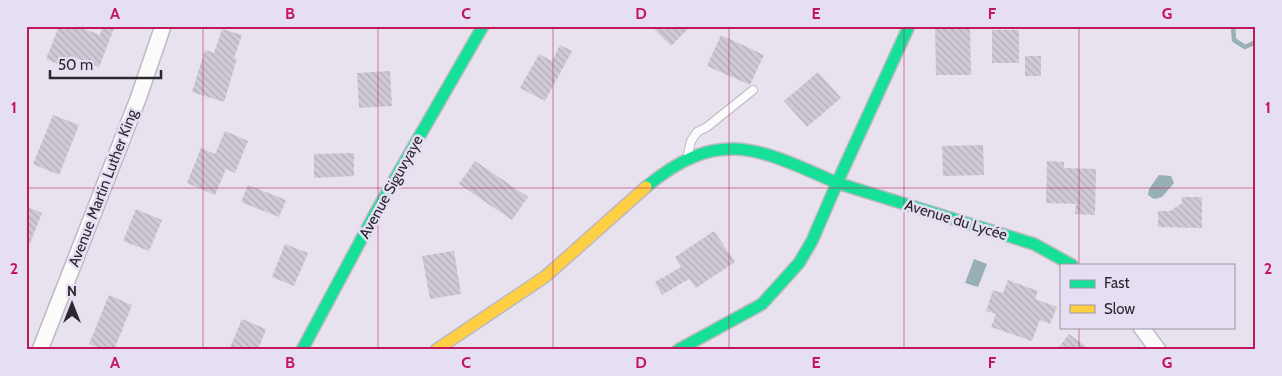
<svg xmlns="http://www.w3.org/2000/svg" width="1282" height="376" viewBox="0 0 1282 376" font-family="Cabin,sans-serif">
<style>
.water{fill:#97afb5}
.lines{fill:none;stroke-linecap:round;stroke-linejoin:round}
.stream{stroke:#97afb5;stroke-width:4.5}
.building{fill:url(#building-back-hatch)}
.lane-casing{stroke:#bdb9c2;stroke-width:10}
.street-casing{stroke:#bdb9c2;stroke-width:18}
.fast-casing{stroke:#bdb9c2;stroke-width:14}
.slow-casing{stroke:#bdb9c2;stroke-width:14}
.lane{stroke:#fbfbfc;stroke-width:8}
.street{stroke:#fbfbfc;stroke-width:15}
.fast{stroke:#16e098;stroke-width:11}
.slow{stroke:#ffcf43;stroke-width:11}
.grid{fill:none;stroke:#c2185b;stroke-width:1;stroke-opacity:0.55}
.labels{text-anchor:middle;stroke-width:5;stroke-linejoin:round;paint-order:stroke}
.street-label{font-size:15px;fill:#2c2830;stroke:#e6def2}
.neatline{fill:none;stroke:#c2185b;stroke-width:2}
.grid-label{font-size:16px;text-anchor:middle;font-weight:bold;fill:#c2185b}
</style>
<defs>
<pattern id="building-back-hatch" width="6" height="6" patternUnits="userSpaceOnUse" patternTransform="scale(1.25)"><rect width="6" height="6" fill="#cfcad5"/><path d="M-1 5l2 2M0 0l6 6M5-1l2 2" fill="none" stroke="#b2aeb7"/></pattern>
</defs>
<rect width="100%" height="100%" fill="#e7e2ee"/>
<g class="water">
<path d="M1159 175 1171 176 1174 183 1162 197 1154 199 1148 195 1149 189Z"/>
<path d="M974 259 987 264 978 287 965 283Z"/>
</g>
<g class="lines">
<path class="stream" d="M1233 26 1234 40 1245 47 1256 42"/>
</g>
<g class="building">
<path d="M59 26H76L100 35 103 26H115L99 67 71 56 66 67 46 59Z"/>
<path d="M651 26H691L671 46Z"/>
<path d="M970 27 971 75H936L935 28Z"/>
<path d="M222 29 242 35 234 58 237 59 224 102 192 92 205 50 214 53Z"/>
<rect x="992" y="30" width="27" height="33"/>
<path d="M721 35 764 55 750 85 707 66Z"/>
<path d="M560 45 572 51 545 101 520 88 539 54 552 61Z"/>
<rect x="1025" y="56" width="16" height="20"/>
<path d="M390 71 392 106 359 108 357 73Z"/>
<path d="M818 72 841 98 807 127 784 101Z"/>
<path d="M53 115 79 125 59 175 33 164Z"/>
<path d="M225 131 248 141 235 173 226 169 215 195 187 183 201 148 215 154Z"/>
<path d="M983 145 984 175 943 176 942 146Z"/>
<path d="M354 153V176L314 178V154Z"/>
<path d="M475 161 528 197 512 220 459 184Z"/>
<path d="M1047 161 1064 162V168L1096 169 1095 215 1075 214 1076 204 1046 203Z"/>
<path d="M248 185 286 200 279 217 241 202Z"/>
<path d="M1182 197H1202V228L1158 227V211H1170L1182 203Z"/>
<path d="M26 206 42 213 27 251 26 250Z"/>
<path d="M136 209 162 220 149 251 123 241Z"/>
<path d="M714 231 735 262 696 288 689 279 662 295 655 282 681 267 675 257Z"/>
<path d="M285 244 308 253 294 286 272 277Z"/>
<path d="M454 251 461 294 430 299 422 256Z"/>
<path d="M1008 280 1038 291 1035 299 1057 307 1050 324 1040 320 1032 341 991 327 996 314 986 311 993 290 1003 293Z"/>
<path d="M109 295 132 305 114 350H103L89 344Z"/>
<path d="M242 319 266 329 258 350H229Z"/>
<path d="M1069 334 1091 350H1057Z"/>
</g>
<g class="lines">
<g class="lane-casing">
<path id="lane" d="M688 154 691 141 697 132 707 127 753 90"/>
</g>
<g class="street-casing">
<g id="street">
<path d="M1141 327 1158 350"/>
<path d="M40 350 138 99 163 26"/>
</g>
</g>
<g class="fast-casing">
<g id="fast">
<path d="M909 26 837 183 1034 244 1072 265"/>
<path d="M646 187C719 126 760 149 837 183L812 241 799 263 762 304 678 350"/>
<path d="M302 350 377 210 483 26"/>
</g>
</g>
<g class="slow-casing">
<path id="slow" d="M436 350 546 276 646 187"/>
</g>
<use href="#lane" class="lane"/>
<use href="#street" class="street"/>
<use href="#fast" class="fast"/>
<use href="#slow" class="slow"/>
</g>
<path class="grid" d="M203 26V350M378 26V350M553 26V350M729 26V350M904 26V350M1079 26V265M26 188H1256M1079 327V350"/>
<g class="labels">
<g class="street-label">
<text transform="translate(391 187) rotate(-61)" y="5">Avenue Siguvyaye</text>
<text transform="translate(103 188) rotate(-69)" y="5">Avenue Martin Luther King</text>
<text transform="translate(956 220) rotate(17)" y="5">Avenue du Lycée</text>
</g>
</g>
<rect width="1282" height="376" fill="none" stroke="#e6def2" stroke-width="55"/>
<rect x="1060" y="264" width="175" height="65" fill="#e6def2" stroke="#9c95a4"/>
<rect x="1070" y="280" width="25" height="8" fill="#16e098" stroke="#9c95a4"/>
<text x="1104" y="288" font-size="15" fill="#2c2830">Fast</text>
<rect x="1070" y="305" width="25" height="8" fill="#ffcf43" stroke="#9c95a4"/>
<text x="1104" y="314" font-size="15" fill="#2c2830">Slow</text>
<g transform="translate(72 304)" stroke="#e6def2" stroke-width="4" paint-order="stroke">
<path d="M0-4L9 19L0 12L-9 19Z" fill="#2c2830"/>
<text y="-8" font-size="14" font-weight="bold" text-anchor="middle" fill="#2c2830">N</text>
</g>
<path d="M50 70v8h111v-8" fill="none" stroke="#2c2830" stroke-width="2.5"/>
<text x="58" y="70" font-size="15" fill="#2c2830" stroke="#e6def2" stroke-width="4" paint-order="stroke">50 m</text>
<rect x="28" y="28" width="1226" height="320" class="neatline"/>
<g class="grid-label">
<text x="115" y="19">A</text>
<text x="290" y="19">B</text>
<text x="466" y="19">C</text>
<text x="641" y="19">D</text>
<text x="816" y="19">E</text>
<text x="992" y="19">F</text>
<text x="1167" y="19">G</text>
<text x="14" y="113">1</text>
<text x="1268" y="113">1</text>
<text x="14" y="274">2</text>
<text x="1268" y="274">2</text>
<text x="115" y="368">A</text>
<text x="290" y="368">B</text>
<text x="466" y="368">C</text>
<text x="641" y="368">D</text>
<text x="816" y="368">E</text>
<text x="992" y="368">F</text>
<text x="1167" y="368">G</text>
</g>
</svg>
